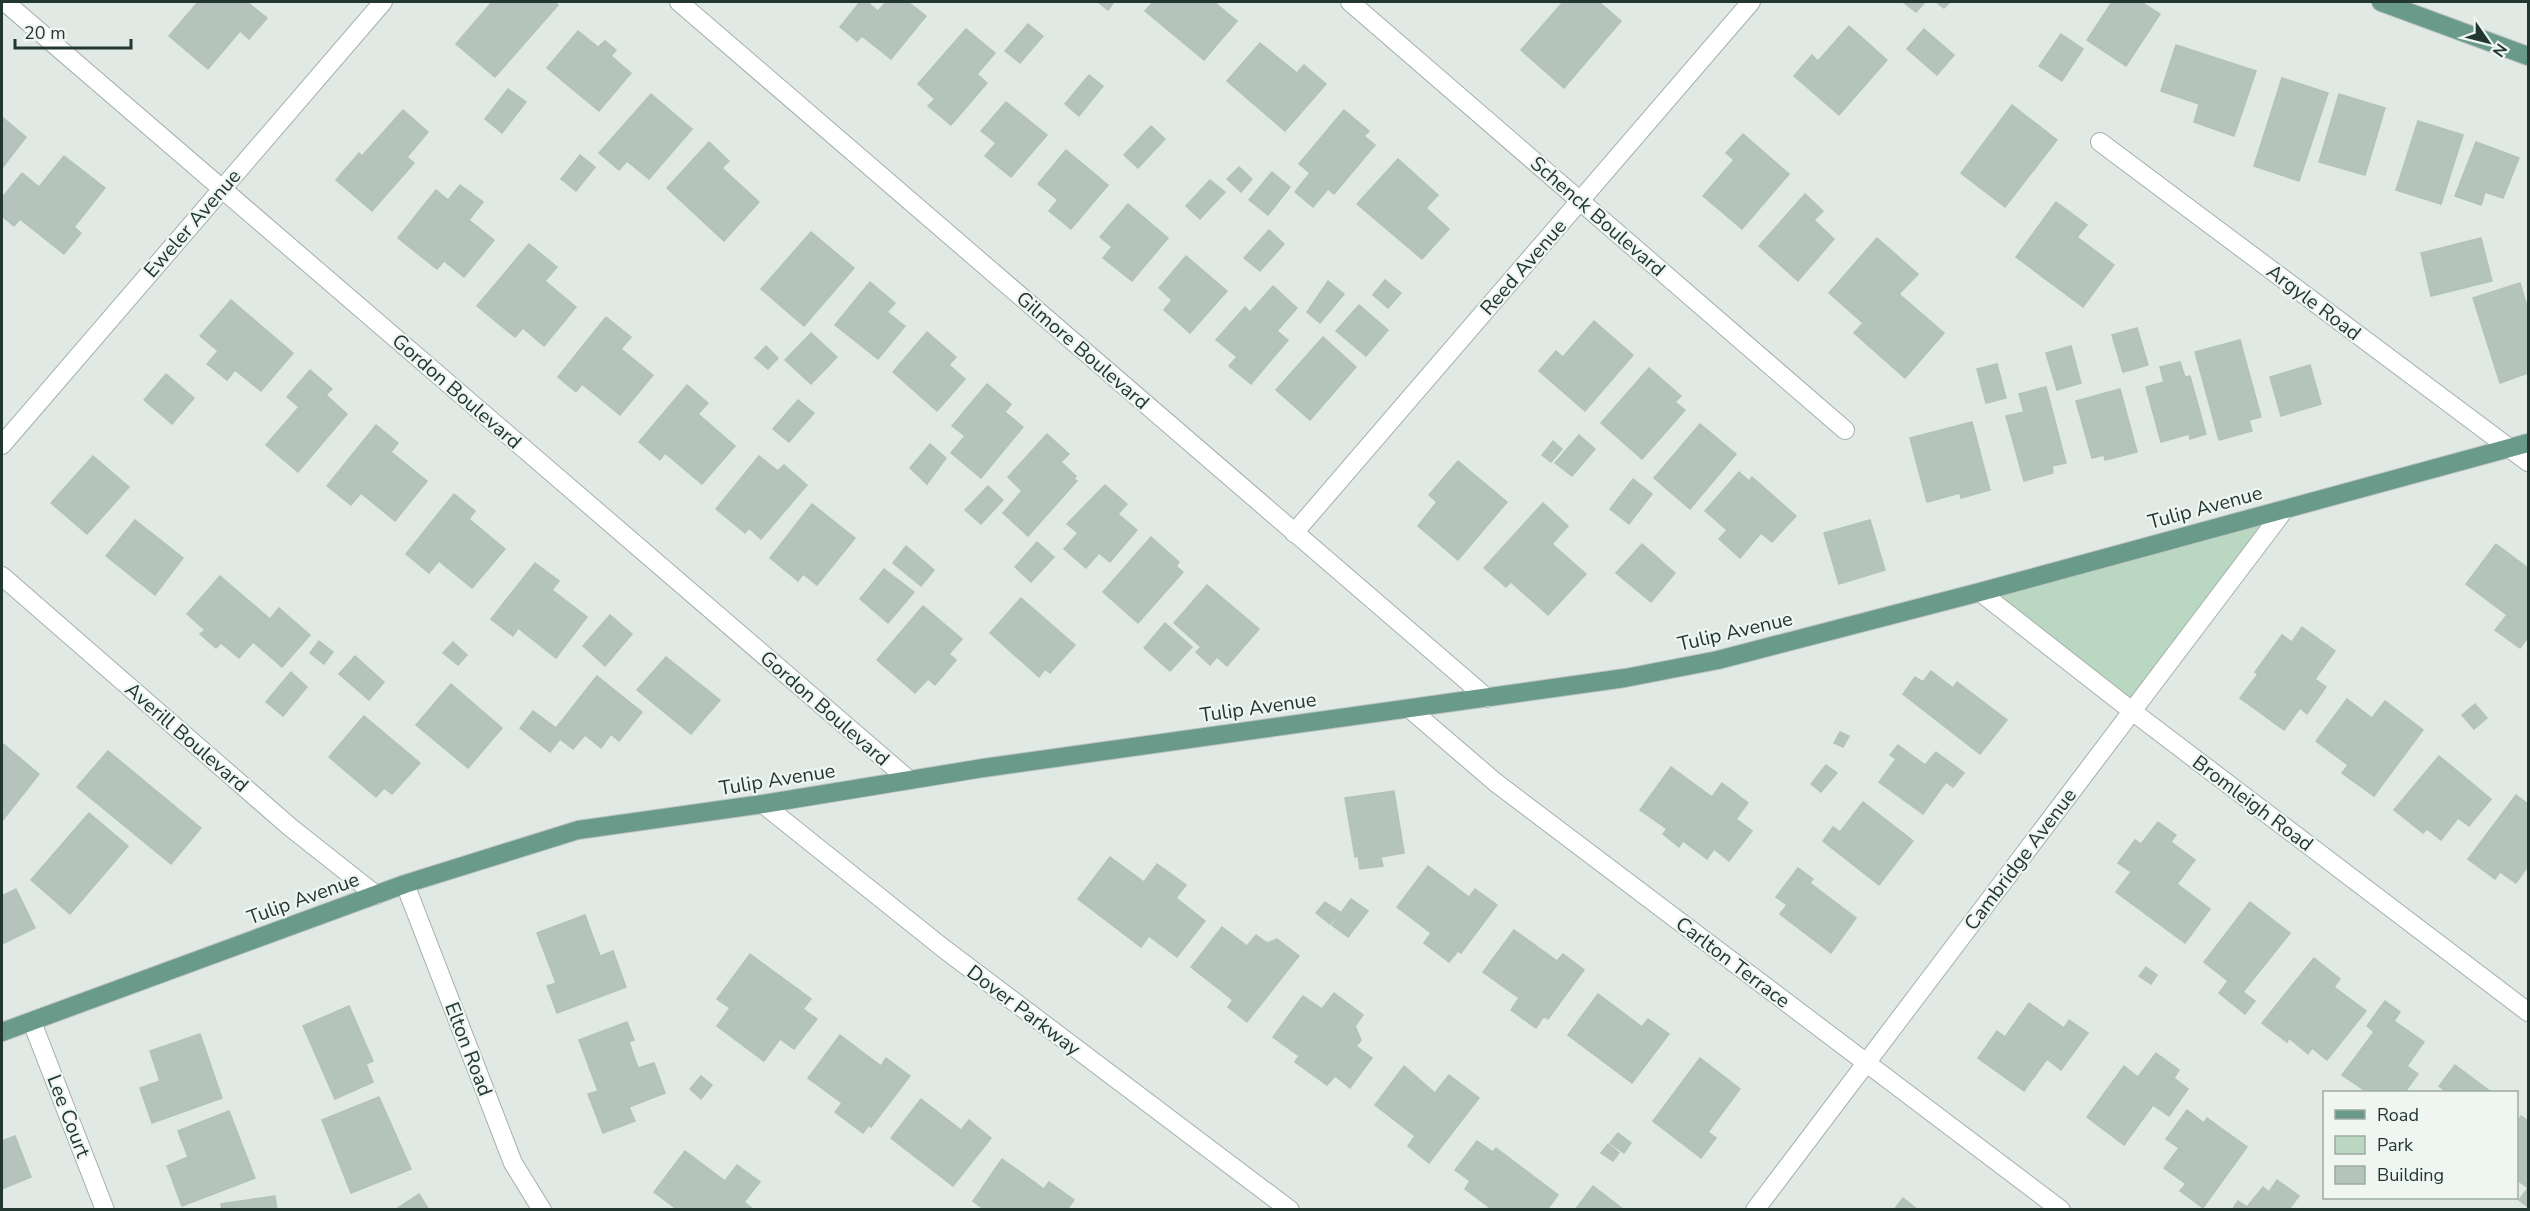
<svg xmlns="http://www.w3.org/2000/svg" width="2530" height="1211" viewBox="0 0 2530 1211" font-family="'Nunito Sans',sans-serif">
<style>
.green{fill:#bad8c1}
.building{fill:#b5c3bd;stroke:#b3c2bb;stroke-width:1.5}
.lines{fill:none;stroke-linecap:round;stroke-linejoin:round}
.minor-casing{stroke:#a3b0aa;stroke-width:20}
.major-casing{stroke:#bdc3c1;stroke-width:20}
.minor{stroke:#fff;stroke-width:18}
.major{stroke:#699a8a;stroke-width:18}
.labels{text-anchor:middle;stroke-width:4.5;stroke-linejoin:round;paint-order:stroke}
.street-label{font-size:20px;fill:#223730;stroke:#eff6f2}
</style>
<rect width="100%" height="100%" fill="#e0e9e4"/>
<path class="green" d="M2278 514 2132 707 1986 593Z"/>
<g class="building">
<path d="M198 2H247L267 18 249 39 240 31 208 69 169 36Z"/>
<path d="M492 2H554L558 5 495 77 456 44Z"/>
<path d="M860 2H867L878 11 886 2H908L926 16 891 59 862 36 857 41 840 27Z"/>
<path d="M1098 2H1114L1108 10Z"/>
<path d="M1153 2H1214L1237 21 1204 60 1145 11Z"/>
<path d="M1563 2H1599L1621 21 1564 88 1521 50Z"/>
<path d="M1903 2H1925L1916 12Z"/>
<path d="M1936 2H1950L1944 8Z"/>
<path d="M2112 2H2141L2160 14 2126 66 2087 40Z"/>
<path d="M1028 24 1043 36 1020 63 1005 51Z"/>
<path d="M1849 26 1887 60 1839 115 1794 76 1812 55 1818 61Z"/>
<path d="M966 29 995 53 977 74 987 83 951 125 928 106 935 99 918 84Z"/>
<path d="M1924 29 1954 55 1937 75 1907 49Z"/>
<path d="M578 31 598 47 605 41 616 50 611 56 631 73 599 111 547 68Z"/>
<path d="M2061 34 2083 49 2062 81 2039 66Z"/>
<path d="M1260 43 1297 73 1304 65 1326 84 1285 131 1227 81Z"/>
<path d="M2176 45 2256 71 2234 136 2194 122 2199 104 2161 91Z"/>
<path d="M1089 75 1103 86 1079 116 1065 104Z"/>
<path d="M2282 78 2328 93 2299 181 2254 166Z"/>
<path d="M508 89 526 102 502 133 485 119Z"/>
<path d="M651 94 692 129 649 179 627 161 619 170 599 153Z"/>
<path d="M2339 94 2385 108 2365 175 2319 162Z"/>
<path d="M1006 102 1047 135 1011 177 985 156 996 143 981 131Z"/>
<path d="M2012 105 2057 140 2005 207 1961 173Z"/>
<path d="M403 110 428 132 407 157 414 163 372 211 336 180 359 153 362 156Z"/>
<path d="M1344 110 1369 131 1364 136 1375 145 1334 194 1328 189 1313 207 1295 192 1310 173 1299 164Z"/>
<path d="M2 117 26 137 2 168Z"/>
<path d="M2418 121 2463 135 2441 204 2396 190Z"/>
<path d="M1151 126 1165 139 1138 168 1124 155Z"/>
<path d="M1743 134 1789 174 1742 229 1703 196 1734 160 1726 153Z"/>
<path d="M709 142 729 161 722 168 759 202 724 241 667 188Z"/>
<path d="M2476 142 2519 158 2503 198 2485 192 2481 205 2455 196Z"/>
<path d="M1066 150 1108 185 1071 229 1049 211 1058 200 1038 184Z"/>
<path d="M580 155 595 167 576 191 561 179Z"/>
<path d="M64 156 105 188 74 227 81 233 64 254 20 219 14 226 2 216V198L22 173 39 187Z"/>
<path d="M1398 159 1438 195 1426 208 1449 229 1422 259 1357 204Z"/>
<path d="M1239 167 1252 179 1241 192 1227 179Z"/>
<path d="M1272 172 1290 187 1268 215 1249 200Z"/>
<path d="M1210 180 1225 192 1200 219 1186 206Z"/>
<path d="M460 185 483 202 469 220 494 240 464 277 444 261 437 269 398 238 436 190 448 200Z"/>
<path d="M1805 194 1823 211 1814 220 1834 239 1798 281 1759 246Z"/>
<path d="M2056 202 2087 225 2077 237 2114 265 2083 307 2016 257Z"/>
<path d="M1128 204 1168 238 1132 281 1103 258 1112 247 1100 237Z"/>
<path d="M1269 230 1284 244 1260 271 1244 258Z"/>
<path d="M811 232 854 268 804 326 761 289Z"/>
<path d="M1877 238 1918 274 1899 294 1944 333 1905 378 1854 333 1863 323 1829 293Z"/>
<path d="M2481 238 2492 281 2431 296 2421 253Z"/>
<path d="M529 244 557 267 545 281 576 307 544 346 523 328 515 337 477 306Z"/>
<path d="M1186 256 1227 291 1190 333 1164 310 1172 300 1159 288Z"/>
<path d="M1385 280 1401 293 1388 308 1373 295Z"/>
<path d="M1328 281 1344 294 1320 323 1307 312Z"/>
<path d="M870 282 895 303 887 312 905 326 878 359 835 325Z"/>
<path d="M2520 283 2528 310V373L2500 383 2473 298Z"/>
<path d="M1273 286 1297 308 1277 331 1288 340 1251 384 1229 366 1237 357 1216 340 1245 307 1250 312Z"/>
<path d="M231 300 293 353 261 391 235 370 227 380 207 364 218 351 200 336Z"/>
<path d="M1359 305 1388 330 1366 356 1336 331Z"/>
<path d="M606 317 631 337 621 349 653 375 620 415 582 384 576 392 558 377Z"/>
<path d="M1594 321 1633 355 1585 411 1539 371 1556 351 1563 357Z"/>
<path d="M2137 328 2148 365 2123 372 2112 335Z"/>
<path d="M927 332 956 357 949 365 965 379 937 411 893 372Z"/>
<path d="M811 333 837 357 811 384 785 360Z"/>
<path d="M1323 337 1356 367 1310 420 1276 390Z"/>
<path d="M2240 340 2261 417 2249 420 2252 431 2219 440 2195 352Z"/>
<path d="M766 346 778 358 768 369 755 358Z"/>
<path d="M2071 346 2081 383 2057 390 2046 353Z"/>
<path d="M2180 362 2185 377 2190 376 2206 434 2190 439 2189 434 2161 442 2146 387 2164 382 2160 367Z"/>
<path d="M1997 364 2006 398 1986 403 1977 369Z"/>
<path d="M2310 365 2321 404 2281 416 2270 377Z"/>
<path d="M1649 368 1681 396 1675 402 1685 410 1642 459 1601 423Z"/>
<path d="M310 370 332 389 326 395 347 414 298 472 266 445 299 407 287 397Z"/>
<path d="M166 374 194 398 172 424 144 400Z"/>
<path d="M987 384 1011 404 1005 412 1023 427 981 478 951 453 965 436 952 426Z"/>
<path d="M687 385 708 403 698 414 735 446 702 484 665 453 660 460 639 442Z"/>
<path d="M2046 387 2066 463 2052 466 2053 473 2024 481 2006 416 2024 412 2019 394Z"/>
<path d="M2120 389 2137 452 2105 460 2104 455 2092 458 2076 401Z"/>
<path d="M798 400 814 413 789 442 773 429Z"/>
<path d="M1972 422 1990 490 1961 498 1960 493 1927 502 1910 438Z"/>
<path d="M1700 424 1736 454 1690 509 1654 478Z"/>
<path d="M376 425 398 443 391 452 427 481 395 521 361 493 351 505 327 486Z"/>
<path d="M1047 434 1069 454 1061 462 1076 476 1074 479 1077 481 1028 536 1003 513 1022 491 1008 477Z"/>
<path d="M1579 435 1595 449 1572 476 1555 463Z"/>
<path d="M1553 441 1562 449 1551 462 1542 455Z"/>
<path d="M930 444 946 458 927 484 910 468Z"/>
<path d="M93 456 129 487 87 534 51 503Z"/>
<path d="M759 456 778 471 784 465 807 485 761 539 749 528 745 533 716 509Z"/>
<path d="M1458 461 1507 502 1458 560 1418 526 1437 502 1429 495Z"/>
<path d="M1739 472 1749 481 1752 477 1796 516 1772 542 1761 533 1740 558 1719 539 1727 530 1705 511Z"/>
<path d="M1633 479 1652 494 1629 524 1610 509Z"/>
<path d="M1105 485 1127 504 1118 514 1137 530 1110 562 1099 553 1086 568 1064 549 1078 533 1067 524Z"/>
<path d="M988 486 1003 500 981 524 965 510Z"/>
<path d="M454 494 475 511 469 519 505 549 472 588 439 561 429 573 406 554Z"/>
<path d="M1543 503 1568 526 1552 544 1586 574 1548 615 1511 582 1506 587 1484 568Z"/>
<path d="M812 504 855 538 817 585 803 574 798 581 770 558Z"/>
<path d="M135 520 183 558 155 595 106 556Z"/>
<path d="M1870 520 1885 570 1839 584 1824 533Z"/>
<path d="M1151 537 1179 562 1176 566 1183 572 1138 623 1103 592Z"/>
<path d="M1037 542 1054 557 1031 582 1015 567Z"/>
<path d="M1642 544 1675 573 1651 602 1616 573Z"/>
<path d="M2496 544 2528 568V637L2520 648 2495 630 2507 615 2466 584Z"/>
<path d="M906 546 934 570 921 586 893 563Z"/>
<path d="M535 563 559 581 552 590 587 617 556 658 518 628 513 636 491 619Z"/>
<path d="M884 569 914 592 888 623 860 599Z"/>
<path d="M220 576 270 619 279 608 310 635 282 667 253 642 239 658 221 643 216 648 200 634 205 630 187 614Z"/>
<path d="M1207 585 1259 629 1227 666 1217 657 1210 665 1196 652 1201 647 1174 623Z"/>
<path d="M1021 598 1075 645 1050 673 1045 669 1039 677 990 633Z"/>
<path d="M923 606 962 639 949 654 956 660 935 685 928 679 915 693 877 660Z"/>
<path d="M610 615 632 634 605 666 583 646Z"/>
<path d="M1165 623 1192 647 1170 671 1144 648Z"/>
<path d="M2302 627 2335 651 2315 679 2326 687 2307 714 2300 708 2284 730 2240 698 2258 674 2255 672 2282 635 2292 642Z"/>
<path d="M319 641 333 652 324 664 310 653Z"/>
<path d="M453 642 467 655 458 665 443 653Z"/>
<path d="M355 656 384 682 369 700 339 674Z"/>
<path d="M666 657 720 700 691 734 637 690Z"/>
<path d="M1931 671 1953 688 1957 682 2007 720 1980 754 1903 694 1915 677 1923 682Z"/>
<path d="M291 672 307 687 283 716 266 702Z"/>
<path d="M597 676 642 712 619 741 611 734 601 748 585 735 573 749 560 739 550 752 520 728 533 711 556 728Z"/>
<path d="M451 684 502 728 468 768 416 725Z"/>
<path d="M2347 699 2372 718 2385 701 2423 730 2374 796 2342 773 2348 765 2316 741Z"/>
<path d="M2475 704 2487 718 2474 729 2462 715Z"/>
<path d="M364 716 420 763 392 794 384 788 376 797 329 757Z"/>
<path d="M1840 732 1849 736 1843 747 1834 743Z"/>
<path d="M2 743 39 774 2 821Z"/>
<path d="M1898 745 1925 765 1936 752 1964 773 1953 787 1946 782 1923 814 1879 782 1896 759 1890 755Z"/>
<path d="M108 751 201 828 171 864 77 787Z"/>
<path d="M2439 756 2491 799 2469 826 2458 818 2441 840 2427 829 2423 833 2394 810Z"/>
<path d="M1826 765 1837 773 1821 792 1811 784Z"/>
<path d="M1671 767 1712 797 1722 783 1748 803 1736 819 1752 831 1729 861 1714 849 1707 859 1683 841 1679 847 1663 834 1667 829 1640 810Z"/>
<path d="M1394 791 1404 853 1381 857 1383 866 1360 869 1358 856 1355 857 1345 798Z"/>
<path d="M2516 795 2528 804V866L2516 883 2500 872 2495 879 2468 859Z"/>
<path d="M1863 802 1913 841 1879 885 1823 841 1833 827 1840 832Z"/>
<path d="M89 813 128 846 70 914 31 880Z"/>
<path d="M2158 822 2176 835 2171 842 2195 860 2177 884 2210 909 2185 943 2116 892 2131 872 2118 863 2135 840 2141 844Z"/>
<path d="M1110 857 1144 882 1157 864 1186 885 1176 898 1205 921 1177 957 1149 936 1141 947 1078 899Z"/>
<path d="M1428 866 1469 897 1475 889 1497 905 1461 953 1458 951 1449 962 1424 943 1431 933 1397 907Z"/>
<path d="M1798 868 1813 879 1810 883 1856 918 1831 953 1780 914 1787 905 1776 897Z"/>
<path d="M16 889 35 928 2 944V896Z"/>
<path d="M1351 899 1368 911 1348 937 1332 925Z"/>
<path d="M1325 902 1340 912 1330 924 1316 913Z"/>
<path d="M2250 902 2290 933 2243 992 2255 1001 2245 1014 2219 993 2228 981 2204 962Z"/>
<path d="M585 915 600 956 613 951 626 987 557 1013 547 986 556 983 537 933Z"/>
<path d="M1222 927 1247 946 1256 935 1267 943 1277 939 1299 956 1247 1022 1228 1007 1233 1000 1191 967Z"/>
<path d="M1514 930 1557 961 1563 954 1584 970 1548 1019 1544 1016 1536 1028 1511 1010 1519 998 1483 972Z"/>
<path d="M750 954 811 999 803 1009 817 1019 794 1049 780 1039 764 1061 717 1026 730 1008 717 999Z"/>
<path d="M2314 958 2340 979 2334 987 2366 1011 2327 1060 2312 1048 2308 1054 2289 1038 2287 1042 2262 1023Z"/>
<path d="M2146 967 2157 975 2151 984 2139 976Z"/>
<path d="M1334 993 1363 1015 1355 1026 1361 1040 1356 1046 1372 1058 1350 1088 1335 1076 1327 1085 1295 1062 1299 1056 1273 1037 1303 996 1322 1009Z"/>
<path d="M1598 994 1642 1027 1648 1019 1669 1034 1632 1083 1568 1035Z"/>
<path d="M2385 1001 2400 1012 2394 1021 2424 1042 2407 1066 2418 1074 2405 1092H2367L2342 1075 2374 1032 2367 1026Z"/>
<path d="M2029 1003 2064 1028 2069 1020 2088 1033 2061 1070 2047 1059 2024 1091 1978 1058 1997 1031 2005 1037Z"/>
<path d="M349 1006 373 1061 366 1064 373 1082 335 1099 303 1026Z"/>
<path d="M627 1022 634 1040 629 1042 638 1068 654 1063 665 1093 629 1107 635 1121 603 1133 588 1094 598 1091 579 1040Z"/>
<path d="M200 1034 222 1098 152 1123 140 1088 160 1081 150 1051Z"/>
<path d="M840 1035 881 1066 886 1058 910 1076 871 1127 869 1125 863 1133 835 1112 842 1103 808 1078Z"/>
<path d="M2156 1053 2179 1070 2174 1078 2188 1089 2169 1116 2153 1105 2124 1145 2087 1117 2124 1066 2138 1077Z"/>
<path d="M1700 1058 1740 1089 1708 1132 1716 1138 1701 1158 1653 1121Z"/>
<path d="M2455 1065 2491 1092H2447L2439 1086Z"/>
<path d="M1404 1066 1435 1093 1449 1075 1479 1098 1429 1163 1408 1146 1415 1136 1375 1105Z"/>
<path d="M701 1076 712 1085 701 1099 690 1089Z"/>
<path d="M379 1097 411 1169 351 1193 322 1120Z"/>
<path d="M921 1099 961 1130 969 1120 991 1138 953 1186 891 1138Z"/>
<path d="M2187 1110 2204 1123 2207 1118 2247 1147 2203 1208 2180 1191 2186 1184 2164 1168 2179 1148 2166 1139Z"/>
<path d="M229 1111 255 1178 182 1206 167 1166 188 1157 178 1131Z"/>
<path d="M2521 1116 2528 1121V1207L2519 1200 2528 1188 2516 1179V1123Z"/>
<path d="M1618 1133 1631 1143 1624 1153 1610 1143Z"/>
<path d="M15 1136 31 1177 2 1189V1141Z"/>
<path d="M1477 1141 1493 1152 1496 1148 1558 1195 1547 1210H1493L1465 1189 1470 1181 1455 1170Z"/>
<path d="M1608 1144 1619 1153 1613 1161 1601 1153Z"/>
<path d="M685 1151 725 1181 737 1165 760 1182 744 1202 754 1210H678L654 1192Z"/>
<path d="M1002 1159 1044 1189 1049 1182 1074 1200 1067 1210H985L973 1201Z"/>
<path d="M2277 1180 2299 1196 2290 1208 2291 1210H2232L2238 1201 2247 1207 2263 1187 2269 1192Z"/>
<path d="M1593 1186 1624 1210H1575Z"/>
<path d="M419 1194 429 1210H395Z"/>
<path d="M275 1196 277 1210H222L221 1204Z"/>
<path d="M1903 1198 1918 1210H1894Z"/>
</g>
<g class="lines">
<g class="minor-casing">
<g id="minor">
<path d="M5 2 909 780"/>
<path d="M679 2 1487 698"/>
<path d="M1350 2 1845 430"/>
<path d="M2100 142 2528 462"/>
<path d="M2 445 383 2"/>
<path d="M1294 533 1751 2"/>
<path d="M2 576 290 827 376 895"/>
<path d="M1980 592 2132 711 2528 1012"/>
<path d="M1410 709 1495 782 2061 1210"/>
<path d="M763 804 943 948 1290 1210"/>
<path d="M405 884 513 1163 542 1210"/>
<path d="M32 1022 105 1210"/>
<path d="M1755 1210 2285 509"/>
</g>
</g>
<g class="major-casing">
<g id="major">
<path d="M2381 2 2528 56"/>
<path d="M2 1032 405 884 578 830 763 804 983 768 1625 678 1718 660 1980 592 2528 443"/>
</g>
</g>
<use href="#minor" class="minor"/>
<use href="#major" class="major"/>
</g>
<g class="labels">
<g class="street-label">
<text transform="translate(1598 216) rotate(41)" y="7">Schenck Boulevard</text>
<text transform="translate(192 223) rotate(-49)" y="7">Eweler Avenue</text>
<text transform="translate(1523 267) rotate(-49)" y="7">Reed Avenue</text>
<text transform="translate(2314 302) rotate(37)" y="7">Argyle Road</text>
<text transform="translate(1083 350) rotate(41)" y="7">Gilmore Boulevard</text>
<text transform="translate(457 391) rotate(41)" y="7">Gordon Boulevard</text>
<text transform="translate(2205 507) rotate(-15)" y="7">Tulip Avenue</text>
<text transform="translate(1735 631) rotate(-13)" y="7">Tulip Avenue</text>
<text transform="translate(1258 707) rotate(-8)" y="7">Tulip Avenue</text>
<text transform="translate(825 708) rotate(41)" y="7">Gordon Boulevard</text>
<text transform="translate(187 737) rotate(41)" y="7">Averill Boulevard</text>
<text transform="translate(777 779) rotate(-9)" y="7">Tulip Avenue</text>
<text transform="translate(2253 803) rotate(37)" y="7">Bromleigh Road</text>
<text transform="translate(2020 859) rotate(-53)" y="7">Cambridge Avenue</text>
<text transform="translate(303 898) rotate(-20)" y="7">Tulip Avenue</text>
<text transform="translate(1733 962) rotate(37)" y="7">Carlton Terrace</text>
<text transform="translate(1024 1010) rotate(37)" y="7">Dover Parkway</text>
<text transform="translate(469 1049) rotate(69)" y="7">Elton Road</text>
<text transform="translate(69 1116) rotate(69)" y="7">Lee Court</text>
</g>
</g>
<rect width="2530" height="1211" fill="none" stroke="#223730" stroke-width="6"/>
<rect x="2323" y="1091" width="195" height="108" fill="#eff6f2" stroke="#9daaa4" stroke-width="1.5"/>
<rect x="2335" y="1110" width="30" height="9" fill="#699a8a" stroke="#9daaa4" stroke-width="1.5"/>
<text x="2377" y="1121" font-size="18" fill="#223730">Road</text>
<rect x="2335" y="1136" width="30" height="18" fill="#bad8c1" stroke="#9daaa4" stroke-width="1.5"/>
<text x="2377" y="1151" font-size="18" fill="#223730">Park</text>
<rect x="2335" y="1166" width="30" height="18" fill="#b5c3bd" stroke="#9daaa4" stroke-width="1.5"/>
<text x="2377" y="1181" font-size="18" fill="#223730">Building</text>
<g transform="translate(2488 42) rotate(125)" stroke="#eff6f2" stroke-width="4.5" paint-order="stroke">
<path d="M0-4.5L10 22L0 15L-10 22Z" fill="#223730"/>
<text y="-9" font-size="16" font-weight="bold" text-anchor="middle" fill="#223730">N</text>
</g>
<path d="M15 39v9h116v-9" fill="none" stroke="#223730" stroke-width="3"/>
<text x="24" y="39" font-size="18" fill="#223730" stroke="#eff6f2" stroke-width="4.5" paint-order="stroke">20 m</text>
</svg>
